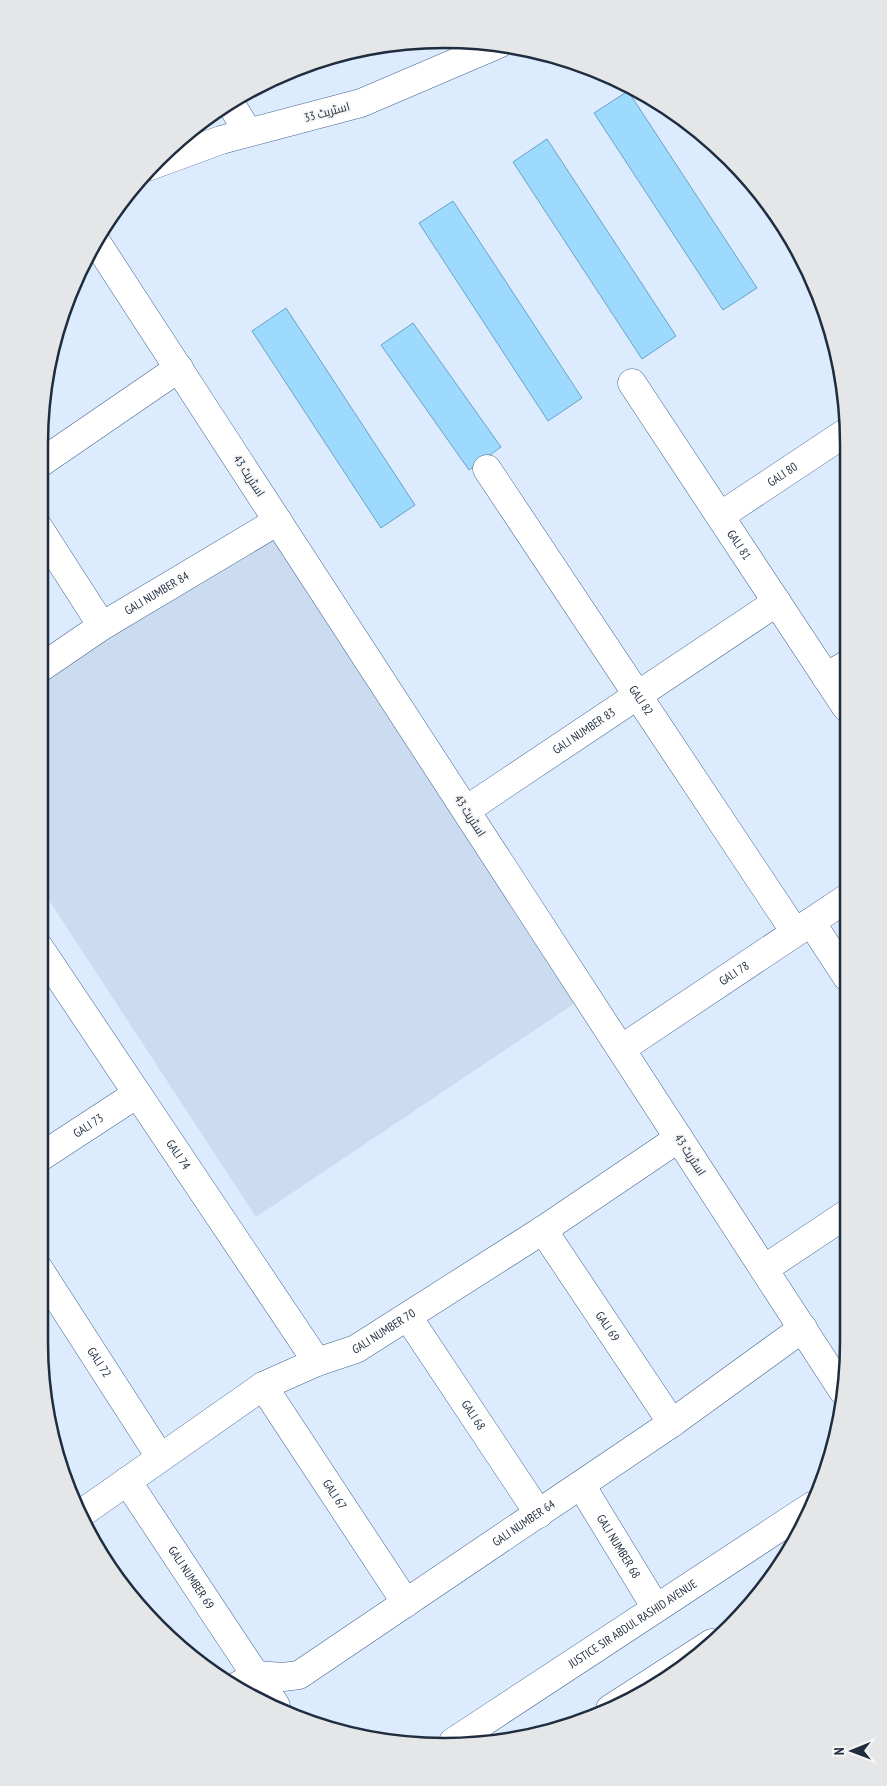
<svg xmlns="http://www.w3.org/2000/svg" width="887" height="1786" viewBox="0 0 887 1786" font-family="'PT Sans Narrow',Cairo,sans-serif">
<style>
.built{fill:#cbdcf1}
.building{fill:#9ddafd;stroke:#69a2c3}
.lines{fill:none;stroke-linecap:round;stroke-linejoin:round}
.minor-casing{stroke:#44658e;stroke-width:29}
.minor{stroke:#fff;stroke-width:28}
.labels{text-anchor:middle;stroke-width:4;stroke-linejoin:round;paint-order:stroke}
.street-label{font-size:12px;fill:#1f2d3f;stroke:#f6f6f6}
.rim{fill:none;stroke:#1f2d3f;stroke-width:2.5}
</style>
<rect width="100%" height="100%" fill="#dcebfe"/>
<path class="built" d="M283 512 584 997 256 1217 39 885V682Z"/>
<g class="building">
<path d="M628 91 757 288 723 310 594 113Z"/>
<path d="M547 139 676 336 642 359 513 162Z"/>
<path d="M453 201 582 398 548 421 419 223Z"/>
<path d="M286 308 415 505 381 528 252 331Z"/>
<path d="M413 323 501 447 469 470 381 345Z"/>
</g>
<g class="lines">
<g class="minor-casing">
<g id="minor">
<path d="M229 101 248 132"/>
<path d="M150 166 221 140 361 103 499 44"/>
<path d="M95 240 843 1391"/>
<path id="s1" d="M632 383 846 707"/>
<path d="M39 464 179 368"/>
<path id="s2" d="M487 469 795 932"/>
<path id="s3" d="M720 516 845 433"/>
<path d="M39 528 102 626"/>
<path id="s4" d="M39 669 102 626 278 521"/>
<path d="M826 677 846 665"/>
<path id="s5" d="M466 810 777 602"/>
<path d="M811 922 847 977"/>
<path id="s6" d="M39 947 317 1362"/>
<path id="s7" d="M621 1049 847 898"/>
<path id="s8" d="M39 1158 137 1094"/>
<path id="s9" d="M543 1230 672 1423"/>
<path id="s10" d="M39 1269 160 1457"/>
<path d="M764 1269 848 1213"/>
<path id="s11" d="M408 1317 539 1514"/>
<path id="s12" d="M263 1386 406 1603"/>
<path id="s13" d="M127 1481 276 1706"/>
<path id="s14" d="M581 1485 656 1608"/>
<path id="s15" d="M82 1513 263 1386 317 1362 356 1349 543 1230 679 1138"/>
<path id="s16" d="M234 1688 256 1675 283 1677 299 1675 672 1423 803 1328"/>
<path d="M610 1709 712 1643"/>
<path id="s17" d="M453 1742 812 1506"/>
</g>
</g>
<use href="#minor" class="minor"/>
</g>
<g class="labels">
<g class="street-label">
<text transform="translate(327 112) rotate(-15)" y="4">اسٹریٹ 33</text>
<text dy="4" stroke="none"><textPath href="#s3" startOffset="75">GALI 80</textPath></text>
<text transform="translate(249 476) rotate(57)" y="4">اسٹریٹ 43</text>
<text dy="4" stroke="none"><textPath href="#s1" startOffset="194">GALI 81</textPath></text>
<text dy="4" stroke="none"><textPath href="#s4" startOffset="140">GALI NUMBER 84</textPath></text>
<text dy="4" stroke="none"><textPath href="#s2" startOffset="278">GALI 82</textPath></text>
<text dy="4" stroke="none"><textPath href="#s5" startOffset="142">GALI NUMBER 83</textPath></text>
<text transform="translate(470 816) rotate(57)" y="4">اسٹریٹ 43</text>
<text dy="4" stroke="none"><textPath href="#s7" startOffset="136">GALI 78</textPath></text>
<text dy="4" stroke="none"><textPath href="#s8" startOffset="59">GALI 73</textPath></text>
<text dy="4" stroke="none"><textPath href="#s6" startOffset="250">GALI 74</textPath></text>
<text transform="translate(690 1155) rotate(57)" y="4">اسٹریٹ 43</text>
<text dy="4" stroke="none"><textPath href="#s9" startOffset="116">GALI 69</textPath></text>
<text dy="4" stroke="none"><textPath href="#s15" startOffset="354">GALI NUMBER 70</textPath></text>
<text dy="4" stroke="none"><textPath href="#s10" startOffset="111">GALI 72</textPath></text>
<text dy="4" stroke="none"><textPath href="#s11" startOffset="118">GALI 68</textPath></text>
<text dy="4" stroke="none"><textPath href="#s12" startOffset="130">GALI 67</textPath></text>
<text dy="4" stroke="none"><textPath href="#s16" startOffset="340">GALI NUMBER 64</textPath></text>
<text dy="4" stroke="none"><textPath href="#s14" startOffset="72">GALI NUMBER 68</textPath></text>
<text dy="4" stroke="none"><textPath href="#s13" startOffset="116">GALI NUMBER 69</textPath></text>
<text dy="4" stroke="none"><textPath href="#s17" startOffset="215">JUSTICE SIR ABDUL RASHID AVENUE</textPath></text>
</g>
</g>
<path d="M0 0H887V1786H0ZM444 48H444A396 396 0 0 1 840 444V1342A396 396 0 0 1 444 1738H444A396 396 0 0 1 48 1342V444A396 396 0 0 1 444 48Z" fill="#e5e6e7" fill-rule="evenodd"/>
<path class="rim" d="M444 48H444A396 396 0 0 1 840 444V1342A396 396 0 0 1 444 1738H444A396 396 0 0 1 48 1342V444A396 396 0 0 1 444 48Z"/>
<g transform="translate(852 1751) rotate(269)" stroke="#f6f6f6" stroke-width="4" paint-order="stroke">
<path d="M0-4L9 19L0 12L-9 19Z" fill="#1f2d3f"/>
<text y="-8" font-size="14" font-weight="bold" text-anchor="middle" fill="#1f2d3f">N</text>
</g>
</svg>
